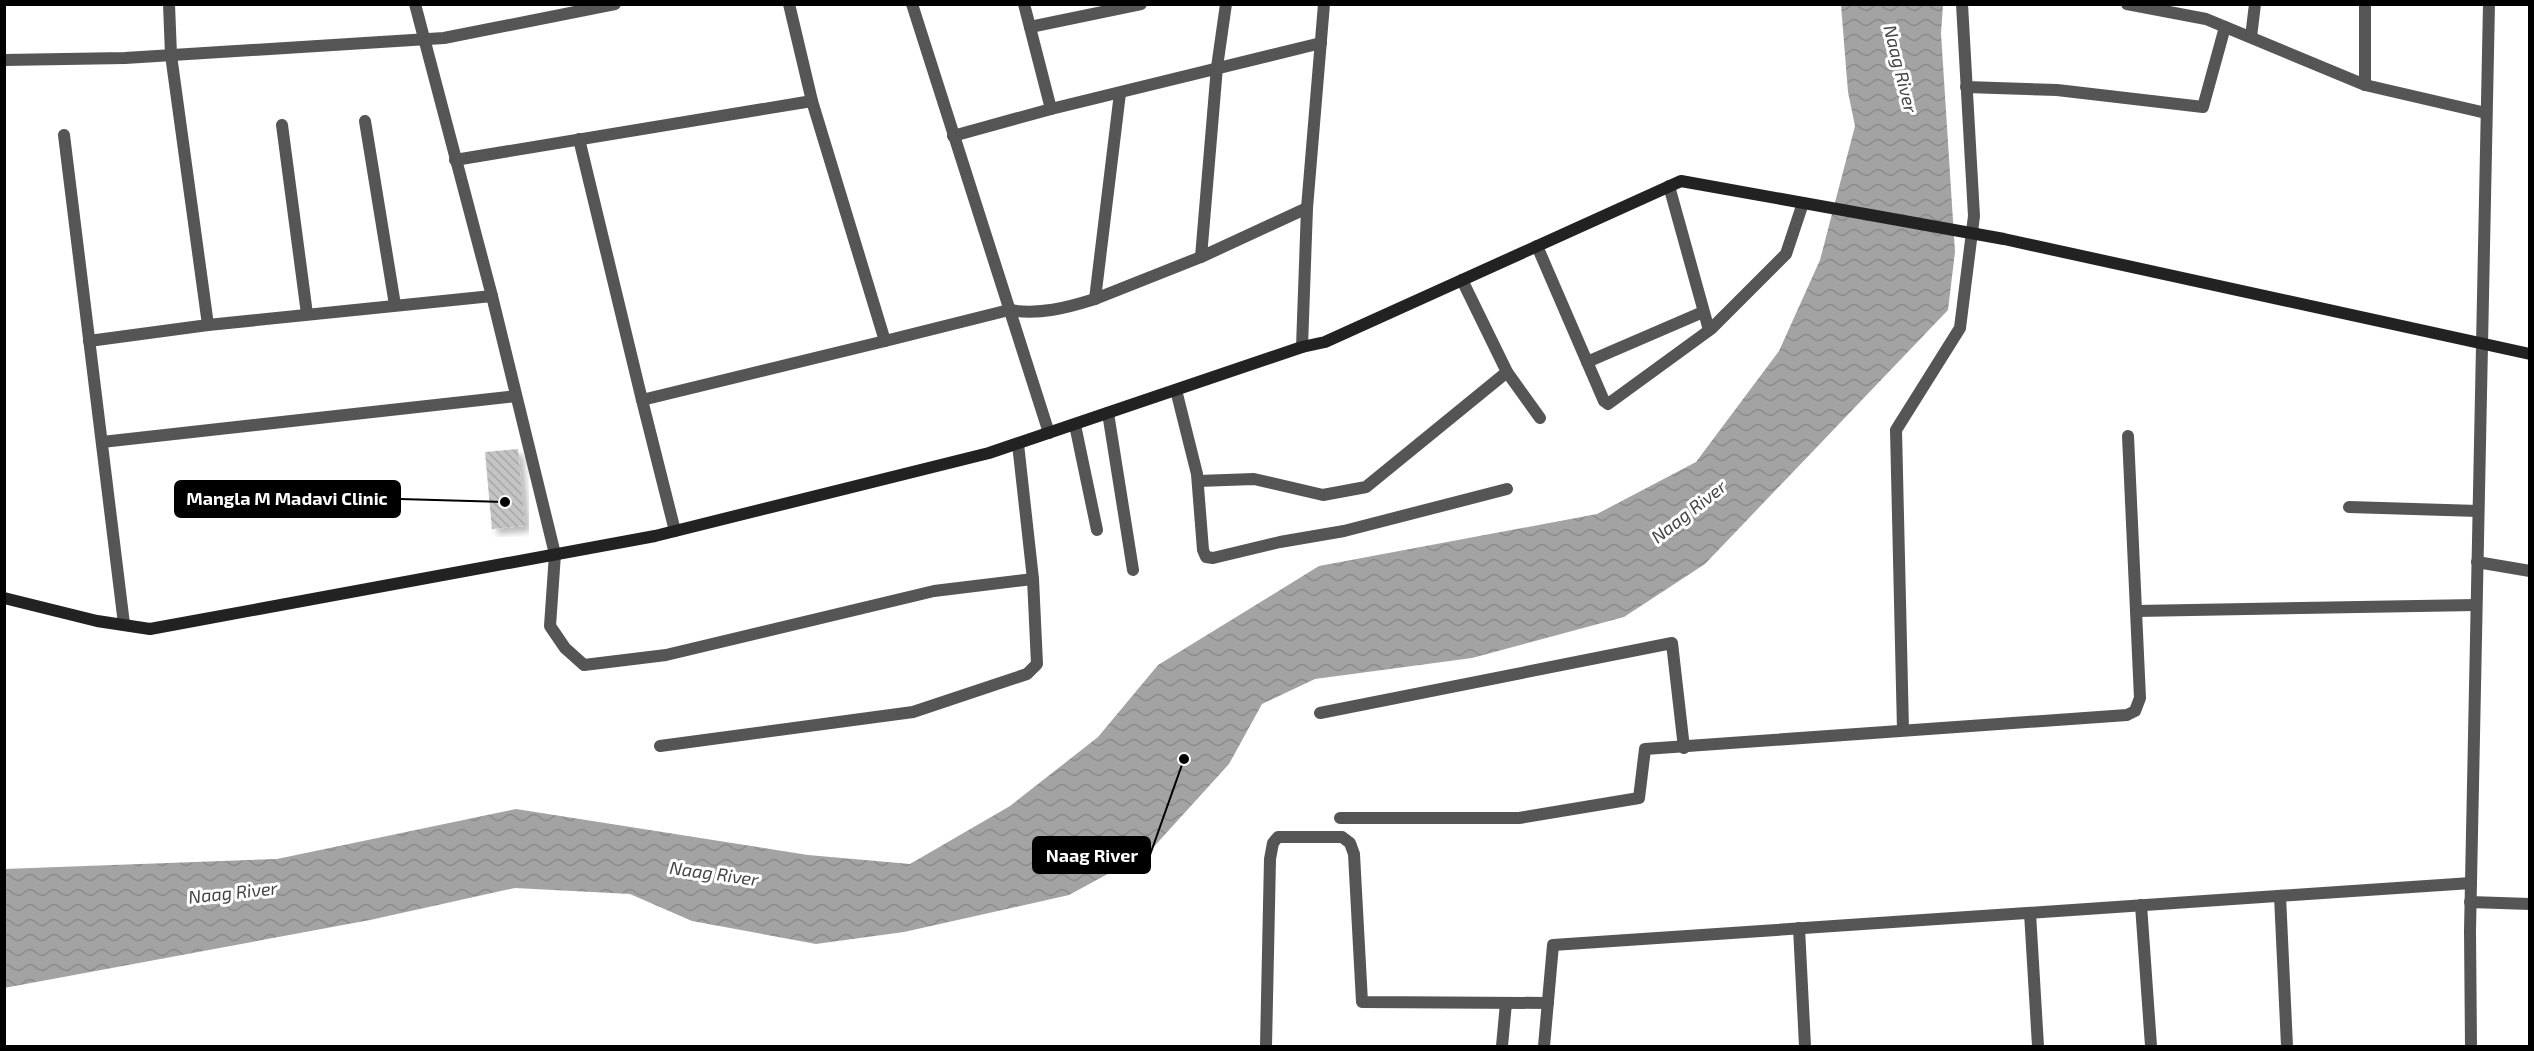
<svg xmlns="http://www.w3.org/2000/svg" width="2534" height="1051" viewBox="0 0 2534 1051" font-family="'Exo 2',sans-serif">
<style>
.water{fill:url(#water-waves)}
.building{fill:url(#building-back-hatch);filter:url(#shadow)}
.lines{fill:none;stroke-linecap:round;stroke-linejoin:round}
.lane{stroke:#555;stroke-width:12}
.street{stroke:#555;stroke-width:12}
.secondary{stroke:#222;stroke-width:12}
.labels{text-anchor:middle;stroke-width:6;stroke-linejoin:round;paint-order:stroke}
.water-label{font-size:18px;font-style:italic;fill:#444;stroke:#fff}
.leader{fill:none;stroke:#000;stroke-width:2}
.callout-dot{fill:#000;stroke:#fff;stroke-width:2}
.callout{fill:#000;stroke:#000;stroke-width:2}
.callout-label{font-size:18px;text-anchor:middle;font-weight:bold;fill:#fff}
</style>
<defs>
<pattern id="water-waves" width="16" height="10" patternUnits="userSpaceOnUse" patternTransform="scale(1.5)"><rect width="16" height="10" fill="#a3a3a3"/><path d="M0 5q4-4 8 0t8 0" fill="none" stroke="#8b8b8b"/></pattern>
<pattern id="building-back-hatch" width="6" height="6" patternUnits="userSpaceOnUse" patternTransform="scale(1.5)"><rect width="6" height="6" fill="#c4c4c4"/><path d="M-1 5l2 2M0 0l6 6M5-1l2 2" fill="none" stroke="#a7a7a7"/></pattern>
<filter id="shadow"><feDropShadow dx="5.5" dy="5.5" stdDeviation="3" flood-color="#0004"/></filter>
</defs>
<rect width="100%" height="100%" fill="#fff"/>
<path class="water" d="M1841 5H1943L1941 33 1955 252 1948 310 1705 564 1624 617 1472 658 1315 679 1262 704 1229 764 1150 851 1069 895 904 932 816 944 692 921 630 894 515 888 370 920 4 988V869L277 859 516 809 808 855 910 864 1010 806 1098 737 1158 665 1319 566 1597 514 1696 462 1779 351 1820 260 1855 126 1848 92Z"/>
<path class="building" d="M518 449 525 526 492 529 485 452Z"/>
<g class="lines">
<path class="lane" d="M2349 507 2478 511"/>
<g class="street">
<path d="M415 4 492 296 555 554 550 626 565 648 584 665 666 655 934 591 1033 579"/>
<path d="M912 4 1049 433"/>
<path d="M1024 4 1051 109 1321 43"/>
<path d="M2127 4 2206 19 2365 85 2486 113"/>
<path d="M2365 4V85"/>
<path d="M1030 27 1141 4"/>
<path d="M2251 37 2255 4"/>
<path d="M4 60 125 58 444 38 615 4"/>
<path d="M1966 87 2057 90 2203 107 2225 27"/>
<path d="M365 121 395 305"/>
<path d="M282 125 307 314"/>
<path d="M64 135 124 624"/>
<path d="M953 136 1051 109"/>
<path d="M579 139 642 400 885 341 812 101"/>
<path d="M455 160 812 101 789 4"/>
<path d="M1669 186 1709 330"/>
<path d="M1537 246 1604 401 1608 404 1711 329 1786 254 1803 203"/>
<path d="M1201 257 1217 67 1226 4"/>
<path d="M1462 280 1507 372 1540 418"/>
<path d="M1095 299 1201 257 1307 208"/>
<path d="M208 325 492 296"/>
<path d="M89 341 208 325 171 55 169 4"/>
<path d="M885 341 1009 310C1040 315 1066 308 1095 299L1120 93"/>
<path d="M1302 347 1307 208 1324 4"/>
<path d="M1587 362 1703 312"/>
<path d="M1176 390 1197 474 1203 550 1206 557 1213 558 1280 542 1344 531 1507 489"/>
<path d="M642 400 675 531"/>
<path d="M1108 413 1133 570"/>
<path d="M1075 425 1097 530"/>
<path d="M102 442 516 396"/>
<path d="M1198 481 1254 479 1323 495 1366 487 1507 372"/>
<path d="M2477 562 2530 571"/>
<path d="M2136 611 2476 605"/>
<path d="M1320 713 1672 643 1684 748"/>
<path d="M1903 730 1896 430 1960 328 1974 216 1962 4"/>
<path d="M660 746 913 712 1027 674 1037 664 1033 579 1018 444"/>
<path d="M1340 818H1519L1639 798 1645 749 2127 715 2135 711 2140 698 2128 436"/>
<path d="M2280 896 2287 1046"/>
<path d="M2470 902 2530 904"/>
<path d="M2141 905 2151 1046"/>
<path d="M2030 913 2038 1046"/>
<path d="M1799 928 1805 1046"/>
<path d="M1266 1046 1270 859 1273 843 1278 837H1342L1350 843 1354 854 1362 1002 1548 1003"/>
<path d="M1502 1046 1506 1003"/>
<path d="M1544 1046 1553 945 2471 883"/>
<path d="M2471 1046 2470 931 2489 4"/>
</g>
<path class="secondary" d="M4 598 97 621 150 629 655 536 989 453 1302 347 1325 342 1681 181 2004 239 2530 354"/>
</g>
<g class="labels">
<g class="water-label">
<text transform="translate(1900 69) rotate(76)" y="6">Naag River</text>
<text transform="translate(1689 512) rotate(-38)" y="6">Naag River</text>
<text transform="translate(714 874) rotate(8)" y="6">Naag River</text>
<text transform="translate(233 893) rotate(-6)" y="6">Naag River</text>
</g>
</g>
<path class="leader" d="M505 502L400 499M1184 759L1150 855"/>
<g class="callout-dot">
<circle cx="505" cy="502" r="6"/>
<circle cx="1184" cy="759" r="6"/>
</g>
<g class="callout">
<rect x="175" y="481" width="225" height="36" rx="6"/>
<rect x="1033" y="837" width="117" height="36" rx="6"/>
</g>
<g class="callout-label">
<text x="287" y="505">Mangla M Madavi Clinic</text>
<text x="1092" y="862">Naag River</text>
</g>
<rect width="2534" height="1051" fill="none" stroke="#000000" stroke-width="12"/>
</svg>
